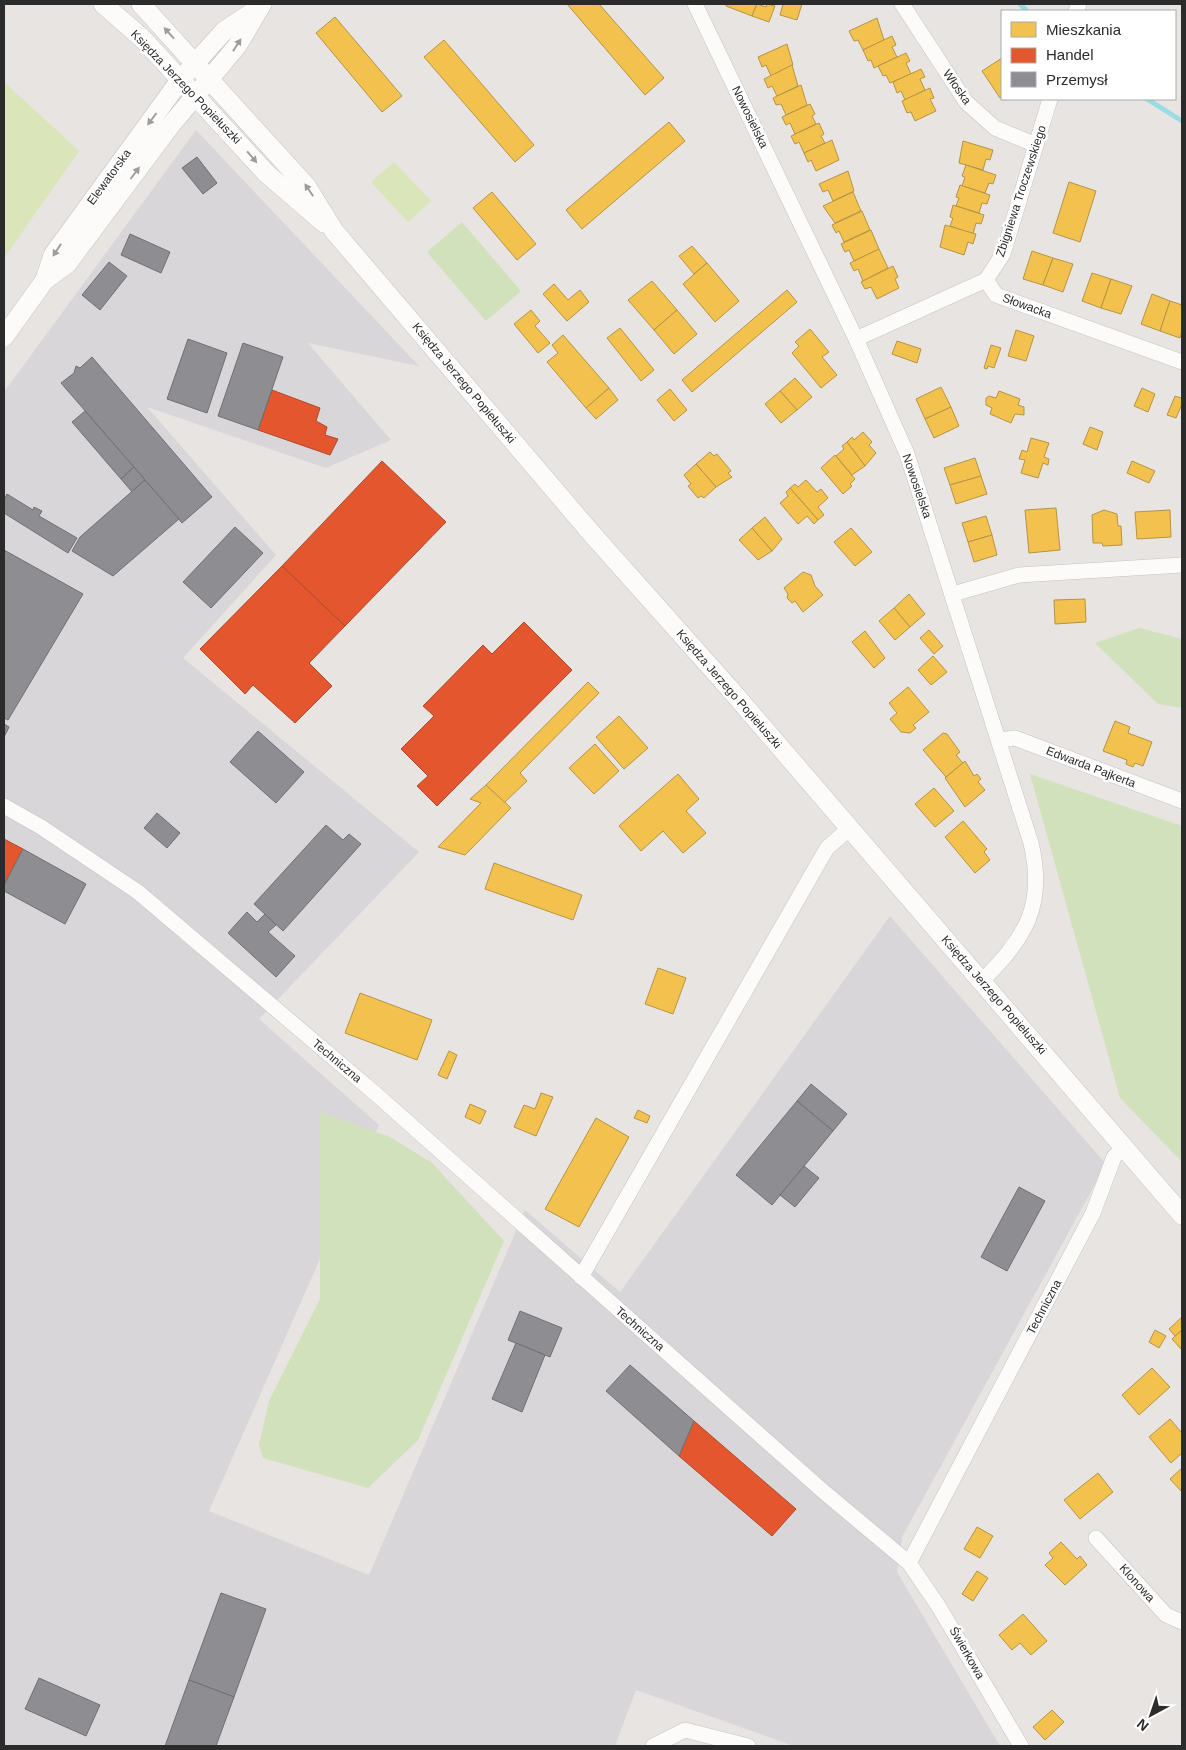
<svg xmlns="http://www.w3.org/2000/svg" width="1186" height="1750" viewBox="0 0 1186 1750" font-family="Arial,sans-serif">
<style>
.industrial{fill:#d8d6d8}
.green{fill:#d0e1bc}
.pitch{fill:#dae5ba}
.homes{fill:#f2c14e;stroke:#b69444}
.shops{fill:#e4572e;stroke:#ac4a2d}
.industry{fill:#8d8d92;stroke:#707073}
.lines{fill:none;stroke-linecap:round;stroke-linejoin:round}
.stream{stroke:#9adce4;stroke-width:5}
.minor-casing{stroke:#c4c3c3;stroke-width:16}
.tertiary-casing{stroke:#c4c3c3;stroke-width:20}
.minor{stroke:#fcfbfa;stroke-width:15}
.tertiary{stroke:#fcfbfa;stroke-width:19}
.oneway{fill:#9e9d9d}
.labels{text-anchor:middle;stroke-width:5;stroke-linejoin:round;paint-order:stroke}
.street-label{font-size:12px;fill:#2b2b2b;stroke:#fff}
</style>
<rect width="100%" height="100%" fill="#e8e4e1"/>
<path class="industrial" d="M196 130 419 366 308 343 391 440 326 468 147 407 276 555 183 658 419 852 259 1019 379 1125 209 1511 369 1575 525 1210 620 1292 890 916 1106 1164 902 1537 897 1572 1000 1746H794L636 1690 615 1746H4V392Z"/>
<g class="green">
<path d="M462 222 521 291 486 321 427 252Z"/>
<path d="M1139 628 1182 639V708L1158 704 1095 643Z"/>
<path d="M1030 774 1182 826V1162L1120 1098Z"/>
<path d="M320 1112 390 1137 432 1163 504 1241 418 1440 368 1488 263 1458 259 1445 269 1401 320 1299Z"/>
</g>
<g class="pitch">
<path d="M4 82 79 151 4 258Z"/>
<path d="M394 162 431 201 408 222 371 182Z"/>
</g>
<g class="homes">
<path d="M567 4H599L664 78 645 95Z"/>
<path d="M726 4H757L752 16 726 6Z"/>
<path d="M757 4 766 7 767 4 775 6 769 22 752 16Z"/>
<path d="M783 4H802L797 20 780 15Z"/>
<path d="M335 17 402 96 382 112 316 33Z"/>
<path d="M877 18 884 40 863 50 858 40 854 41 849 31Z"/>
<path d="M892 36 896 45 892 47 897 57 874 68 871 60 868 61 863 50Z"/>
<path d="M444 40 534 145 515 162 424 57Z"/>
<path d="M787 44 793 65 771 76 766 65 762 67 758 57Z"/>
<path d="M906 53 910 61 906 63 911 74 890 83 886 75 883 76 878 66Z"/>
<path d="M1002 58V96L1000 98 982 71Z"/>
<path d="M792 65 798 86 777 96 772 86 768 88 764 79Z"/>
<path d="M921 69 925 77 920 79 925 90 905 100 901 91 897 93 893 82Z"/>
<path d="M801 85 807 105 786 115 781 104 776 105 773 98Z"/>
<path d="M930 88 934 98 930 99 936 111 915 121 911 112 907 113 902 101Z"/>
<path d="M810 104 815 114 812 116 816 124 795 134 790 123 786 125 782 117Z"/>
<path d="M669 122 685 141 582 229 566 210Z"/>
<path d="M819 123 824 134 821 136 825 143 804 153 799 142 795 144 791 136Z"/>
<path d="M832 140 839 160 816 171 811 160 808 162 804 153Z"/>
<path d="M963 141 993 150 990 160 986 159 983 170 959 163Z"/>
<path d="M966 165 996 175 993 184 989 183 985 193 962 186 965 177 962 176Z"/>
<path d="M848 171 854 191 833 201 828 190 823 192 819 184Z"/>
<path d="M1069 182 1096 191 1080 242 1053 233Z"/>
<path d="M960 185 990 195 987 204 982 203 979 213 956 206 959 198 956 197Z"/>
<path d="M492 192 536 244 517 260 473 208Z"/>
<path d="M853 192 861 211 835 223 823 206Z"/>
<path d="M953 205 984 215 981 224 976 223 973 234 950 226 953 218 950 217Z"/>
<path d="M862 211 870 230 844 242 839 231 836 233 832 225Z"/>
<path d="M945 225 976 234 973 244 968 242 964 255 940 247Z"/>
<path d="M871 230 879 249 854 261 849 250 845 252 841 244Z"/>
<path d="M692 246 707 263 694 274 679 256Z"/>
<path d="M879 249 888 268 863 281 858 269 854 271 850 263Z"/>
<path d="M1032 251 1053 258 1043 285 1023 279Z"/>
<path d="M1053 258 1073 264 1063 292 1043 285Z"/>
<path d="M707 263 739 301 715 322 683 284Z"/>
<path d="M893 266 898 277 895 279 899 288 877 299 871 287 865 289 861 282Z"/>
<path d="M1092 273 1111 279 1101 308 1082 301Z"/>
<path d="M1111 279 1132 286 1121 314 1101 308Z"/>
<path d="M652 281 677 310 654 330 628 300Z"/>
<path d="M554 284 568 300 580 290 589 302 567 321 543 294Z"/>
<path d="M787 290 797 302 692 392 682 380Z"/>
<path d="M1152 294 1170 301 1160 331 1141 324Z"/>
<path d="M1170 301 1182 305V331L1180 338 1160 331Z"/>
<path d="M531 310 540 321 535 326 550 343 538 353 514 324Z"/>
<path d="M677 310 697 334 674 354 654 330Z"/>
<path d="M620 328 654 370 641 381 607 338Z"/>
<path d="M810 329 829 352 822 357 837 375 821 388 792 353 799 346 795 342Z"/>
<path d="M1016 330 1034 336 1026 361 1008 356Z"/>
<path d="M563 335 609 388 586 408 547 362 558 353 552 345Z"/>
<path d="M897 341 921 349 917 363 892 354Z"/>
<path d="M991 345 1001 348 994 368 988 366 987 369 984 368Z"/>
<path d="M795 378 812 397 797 410 780 391Z"/>
<path d="M941 387 951 407 925 419 916 399Z"/>
<path d="M609 388 618 400 596 419 586 408Z"/>
<path d="M1142 388 1155 394 1148 412 1134 406Z"/>
<path d="M670 389 687 410 674 421 657 400Z"/>
<path d="M780 391 797 410 781 423 765 404Z"/>
<path d="M999 391 1020 399 1018 405 1024 407V415L1015 414 1011 423 990 414 992 408 986 405V398L989 396 996 398Z"/>
<path d="M1175 396 1181 398 1182 396V404L1176 418 1167 415Z"/>
<path d="M951 407 959 426 934 438 925 419Z"/>
<path d="M1090 427 1103 432 1097 450 1083 444Z"/>
<path d="M863 432 872 442 869 445 876 453 865 466 847 442 852 437 854 440Z"/>
<path d="M1031 438 1049 443 1044 457 1049 459 1048 465 1043 463 1038 478 1021 473 1025 460 1019 459 1022 450 1027 452Z"/>
<path d="M847 442 865 466 852 475 836 456 844 449 842 446Z"/>
<path d="M710 452 714 456 717 454 731 471 728 473 732 477 716 487 696 464Z"/>
<path d="M835 455 855 479 850 484 852 486 843 494 821 468Z"/>
<path d="M975 458 981 476 950 485 944 468Z"/>
<path d="M1132 461 1155 471 1149 483 1127 473Z"/>
<path d="M696 464 716 487 704 498 701 496 698 498 688 486 691 484 684 475Z"/>
<path d="M981 476 987 494 956 504 950 485Z"/>
<path d="M806 480 817 492 821 489 828 498 818 507 824 515 818 520 790 488 795 484 798 487Z"/>
<path d="M790 488 818 520 814 524 807 516 798 524 780 503 788 496 786 492Z"/>
<path d="M1056 508 1060 550 1029 553 1025 510Z"/>
<path d="M1104 510 1117 514 1118 526H1121L1122 545 1103 546 1102 543H1093L1092 515Z"/>
<path d="M1170 510 1171 537 1137 539 1135 512Z"/>
<path d="M986 516 992 535 968 542 962 523Z"/>
<path d="M765 517 782 539 772 551 752 528Z"/>
<path d="M752 528 772 551 758 560 739 540Z"/>
<path d="M851 528 872 552 855 566 834 542Z"/>
<path d="M992 535 997 555 974 562 968 542Z"/>
<path d="M803 572 811 575 815 586 823 595 803 612 795 601 792 603 787 598 788 594 784 588Z"/>
<path d="M909 594 925 614 910 627 894 608Z"/>
<path d="M1085 599 1086 622 1055 624 1054 600Z"/>
<path d="M894 608 910 627 895 640 879 621Z"/>
<path d="M929 630 943 646 934 654 920 638Z"/>
<path d="M865 631 885 658 874 668 852 642Z"/>
<path d="M933 656 947 672 931 685 918 670Z"/>
<path d="M588 682 599 693 520 773 527 781 504 803 486 785Z"/>
<path d="M908 687 929 712 913 725 916 728 910 733 901 732 890 719 897 713 889 703Z"/>
<path d="M619 716 648 748 624 769 596 737Z"/>
<path d="M1115 721 1130 727 1128 733 1152 742 1143 766 1135 763 1133 767 1126 764 1127 760 1103 751Z"/>
<path d="M943 733 947 734 960 752 956 755 963 763 946 777 923 750Z"/>
<path d="M595 744 619 771 594 794 569 768Z"/>
<path d="M965 761 974 776 977 774 981 779 978 782 985 790 965 807 945 778Z"/>
<path d="M678 774 699 799 686 811 706 833 683 853 663 831 641 851 619 826Z"/>
<path d="M486 785 511 808 465 855 438 847 481 803 470 799Z"/>
<path d="M934 788 954 811 935 827 915 804Z"/>
<path d="M963 821 987 849 984 852 990 860 975 873 945 837Z"/>
<path d="M494 863 582 895 573 920 485 889Z"/>
<path d="M658 968 686 978 673 1014 645 1004Z"/>
<path d="M360 993 432 1020 417 1060 345 1033Z"/>
<path d="M449 1051 457 1055 447 1079 438 1075Z"/>
<path d="M541 1093 553 1097 536 1136 514 1127 524 1105 535 1109Z"/>
<path d="M470 1104 486 1111 480 1124 465 1117Z"/>
<path d="M638 1110 650 1116 647 1123 634 1118Z"/>
<path d="M596 1118 629 1137 579 1227 545 1209Z"/>
<path d="M1182 1317V1330L1175 1336 1169 1329Z"/>
<path d="M1155 1330 1166 1336 1159 1348 1149 1342Z"/>
<path d="M1182 1330V1350L1172 1339Z"/>
<path d="M1152 1368 1170 1387 1139 1415 1122 1395Z"/>
<path d="M1170 1419 1182 1433V1453L1171 1463 1149 1437Z"/>
<path d="M1182 1468V1492L1170 1479Z"/>
<path d="M1098 1473 1113 1492 1080 1519 1064 1500Z"/>
<path d="M977 1527 993 1536 980 1558 964 1549Z"/>
<path d="M1061 1542 1077 1559 1080 1556 1087 1565 1065 1585 1045 1565 1053 1558 1049 1553Z"/>
<path d="M977 1571 988 1578 973 1601 962 1594Z"/>
<path d="M1023 1614 1047 1641 1031 1655 1020 1643 1012 1650 999 1635Z"/>
<path d="M1052 1710 1064 1722 1045 1740 1033 1727Z"/>
</g>
<g class="shops">
<path d="M272 390 320 408 316 421 327 427 325 435 338 439 330 455 258 430Z"/>
<path d="M382 461 446 522 345 626 282 566Z"/>
<path d="M282 566 345 626 309 663 332 686 295 723 253 685 245 694 200 649Z"/>
<path d="M524 622 572 670 437 806 417 786 428 776 401 749 434 716 423 706 483 645 492 654Z"/>
<path d="M4 839 23 849 5 883H4Z"/>
<path d="M694 1421 796 1509 772 1536 679 1456Z"/>
</g>
<g class="industry">
<path d="M197 157 217 183 203 194 182 168Z"/>
<path d="M130 234 170 252 161 273 121 255Z"/>
<path d="M109 262 127 276 100 310 82 295Z"/>
<path d="M188 339 227 353 207 413 167 399Z"/>
<path d="M243 343 283 357 258 430 218 416Z"/>
<path d="M92 357 212 497 182 523 61 383 74 373 76 366 80 368Z"/>
<path d="M85 411 134 467 121 479 72 422Z"/>
<path d="M134 467 145 480 132 492 121 479Z"/>
<path d="M145 480 179 519 113 576 72 551 80 537Z"/>
<path d="M7 494 33 510 34 507 42 511 39 516 77 538 68 553 4 513V500Z"/>
<path d="M235 527 263 553 211 608 183 582Z"/>
<path d="M4 550 83 594 8 720 4 718Z"/>
<path d="M4 724 9 727 4 737Z"/>
<path d="M258 731 304 772 276 803 230 762Z"/>
<path d="M157 813 180 833 167 848 144 828Z"/>
<path d="M326 825 343 840 349 834 361 844 283 931 254 904Z"/>
<path d="M23 849 86 884 65 924 4 891V885Z"/>
<path d="M247 912 257 922 265 914 276 925 268 932 295 956 276 977 228 933Z"/>
<path d="M811 1084 847 1114 833 1131 797 1101Z"/>
<path d="M797 1101 833 1131 772 1205 736 1175Z"/>
<path d="M804 1166 819 1178 795 1207 780 1195Z"/>
<path d="M1019 1187 1045 1201 1007 1271 981 1257Z"/>
<path d="M520 1311 562 1328 550 1357 508 1340Z"/>
<path d="M516 1343 545 1355 522 1412 492 1399Z"/>
<path d="M630 1365 694 1421 679 1456 606 1391Z"/>
<path d="M221 1593 266 1609 234 1697 189 1680Z"/>
<path d="M39 1678 100 1705 86 1736 25 1709Z"/>
<path d="M189 1680 234 1697 216 1746H165Z"/>
</g>
<g class="lines">
<g class="stream">
<path d="M1020 4 1027 11"/>
<path d="M1147 99 1182 121"/>
</g>
<g class="minor-casing">
<g id="minor">
<path d="M695 4 856 339 907 454 1031 843C1046 906 1025 938 982 981"/>
<path d="M902 4 966 102 995 128 1036 145"/>
<path d="M1076 11 1079 4"/>
<path d="M986 280 996 295 1182 362"/>
<path d="M986 280 1003 254 1050 99"/>
<path d="M856 339 986 280"/>
<path d="M953 594 1019 575 1182 565"/>
<path d="M1000 740 1015 738 1182 801"/>
<path d="M4 806 41 827 138 892 377 1095 824 1492 909 1563 939 1607 1021 1746"/>
<path d="M581 1277 827 848 850 828"/>
<path d="M1096 1538 1166 1615 1182 1622"/>
<path d="M909 1563 1093 1213 1114 1157 1124 1147"/>
<path d="M653 1746 685 1730 748 1746"/>
</g>
</g>
<g class="tertiary-casing">
<g id="tertiary">
<path d="M103 4 143 39 266 173 324 223"/>
<path d="M141 4 307 187 334 231 592 534 730 689 1182 1215"/>
<path d="M45 280 53 255 181 79 224 31 256 10"/>
<path d="M4 337 45 280 67 264 170 126 237 46 262 4"/>
</g>
</g>
<use href="#minor" class="minor"/>
<use href="#tertiary" class="tertiary"/>
</g>
<defs><path id="oneway-solid" d="M-6-.8H1V-3.2L6.5 0L1 3.2V.8H-6Z" transform="scale(1.25)"/></defs>
<g class="oneway">
<use href="#oneway-solid" transform="translate(169 33) rotate(-132)"/>
<use href="#oneway-solid" transform="translate(237 45) rotate(-57)"/>
<use href="#oneway-solid" transform="translate(152 119) rotate(127)"/>
<use href="#oneway-solid" transform="translate(252 157) rotate(49)"/>
<use href="#oneway-solid" transform="translate(135 173) rotate(-53)"/>
<use href="#oneway-solid" transform="translate(309 190) rotate(-124)"/>
<use href="#oneway-solid" transform="translate(57 250) rotate(123)"/>
</g>
<g class="labels">
<g class="street-label">
<text transform="translate(186 87) rotate(46)" y="4">Księdza Jerzego Popiełuszki</text>
<text transform="translate(957 87) rotate(55)" y="4">Włoska</text>
<text transform="translate(750 117) rotate(64)" y="4">Nowosielska</text>
<text transform="translate(109 177) rotate(-54)" y="4">Elewatorska</text>
<text transform="translate(1021 191) rotate(-72)" y="4">Zbigniewa Troczewskiego</text>
<text transform="translate(1027 306) rotate(20)" y="4">Słowacka</text>
<text transform="translate(464 383) rotate(50)" y="4">Księdza Jerzego Popiełuszki</text>
<text transform="translate(917 486) rotate(71)" y="4">Nowosielska</text>
<text transform="translate(729 689) rotate(49)" y="4">Księdza Jerzego Popiełuszki</text>
<text transform="translate(1091 767) rotate(21)" y="4">Edwarda Pajkerta</text>
<text transform="translate(994 995) rotate(49)" y="4">Księdza Jerzego Popiełuszki</text>
<text transform="translate(337 1061) rotate(40)" y="4">Techniczna</text>
<text transform="translate(1044 1307) rotate(-62)" y="4">Techniczna</text>
<text transform="translate(640 1329) rotate(41)" y="4">Techniczna</text>
<text transform="translate(1137 1583) rotate(48)" y="4">Klonowa</text>
<text transform="translate(967 1653) rotate(60)" y="4">Świerkowa</text>
</g>
</g>
<rect width="1186" height="1750" fill="none" stroke="#2b2b2b" stroke-width="10"/>
<rect x="1001" y="10" width="175" height="90" fill="#ffffff" stroke="#aaaaaa"/>
<rect x="1011" y="22" width="25" height="15" fill="#f2c14e" stroke="#aaaaaa"/>
<text x="1046" y="35" font-size="15" fill="#2b2b2b">Mieszkania</text>
<rect x="1011" y="48" width="25" height="15" fill="#e4572e" stroke="#aaaaaa"/>
<text x="1046" y="60" font-size="15" fill="#2b2b2b">Handel</text>
<rect x="1011" y="72" width="25" height="15" fill="#8d8d92" stroke="#aaaaaa"/>
<text x="1046" y="85" font-size="15" fill="#2b2b2b">Przemysł</text>
<g transform="translate(1151 1715) rotate(220)" stroke="#ffffff" stroke-width="4" paint-order="stroke">
<path d="M0-4L9 19L0 12L-9 19Z" fill="#2b2b2b"/>
<text y="-8" font-size="14" font-weight="bold" text-anchor="middle" fill="#2b2b2b">N</text>
</g>
</svg>
